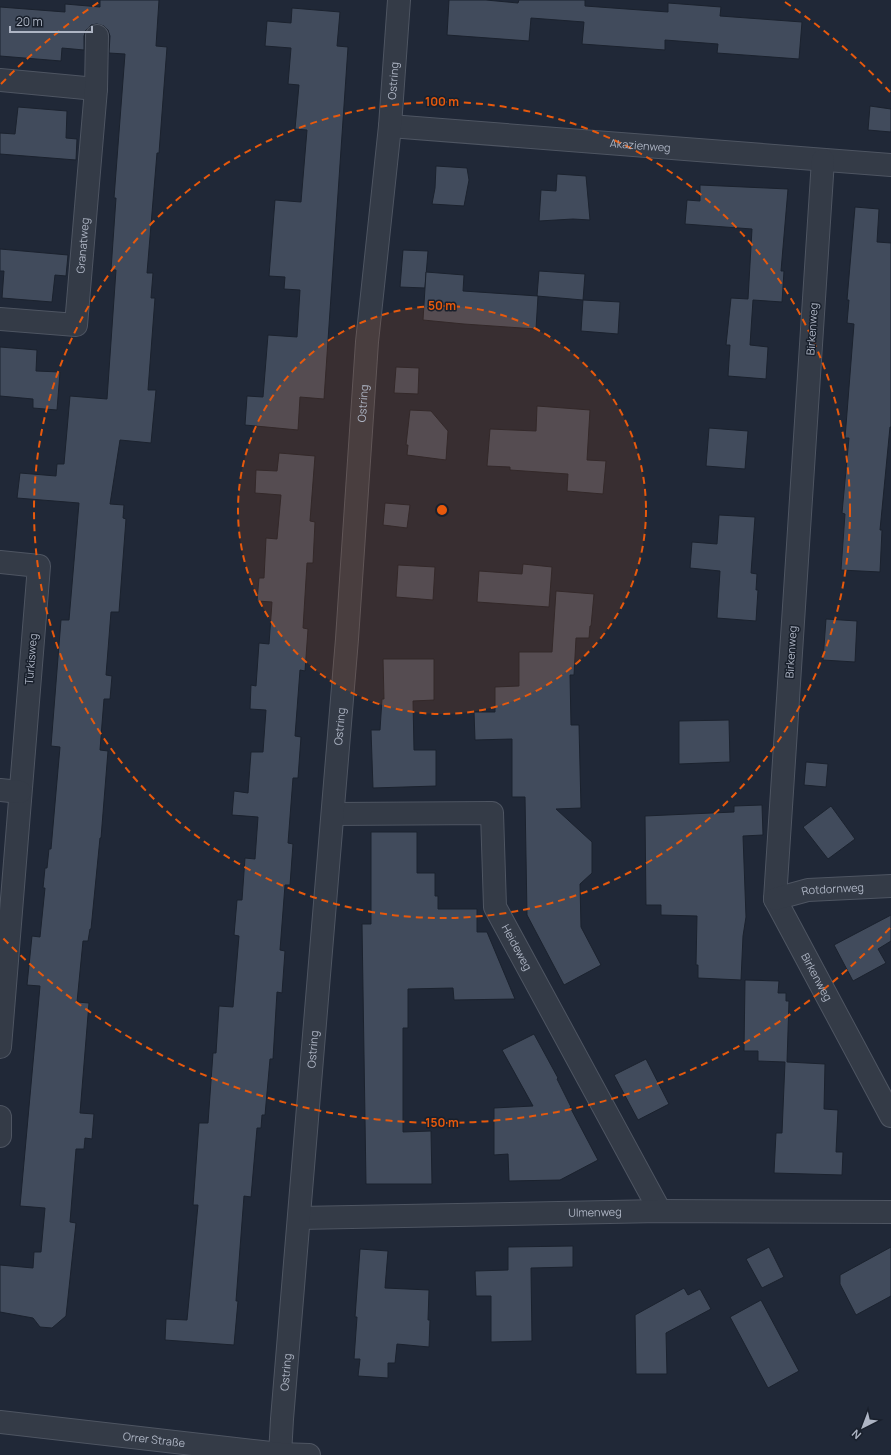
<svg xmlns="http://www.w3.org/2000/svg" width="891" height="1455" viewBox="0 0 891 1455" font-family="Manrope,sans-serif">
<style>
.building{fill:#414b5c;stroke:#1b222e}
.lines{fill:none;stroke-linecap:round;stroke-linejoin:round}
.minor-casing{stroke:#4e5562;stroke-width:24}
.tertiary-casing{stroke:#4e5562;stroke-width:24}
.minor{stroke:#343b47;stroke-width:22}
.tertiary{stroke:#343b47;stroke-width:22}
.ring{fill:none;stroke:#e8590c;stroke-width:2;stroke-dasharray:7 5}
.labels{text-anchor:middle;stroke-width:3;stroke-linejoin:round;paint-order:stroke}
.street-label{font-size:11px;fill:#aeb5c4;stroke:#19202c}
.centre{fill:#e8590c;stroke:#19202c;stroke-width:2}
.ring-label{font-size:12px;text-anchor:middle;font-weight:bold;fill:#e8590c;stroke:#19202c;stroke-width:3;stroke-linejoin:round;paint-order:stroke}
</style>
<rect width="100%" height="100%" fill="#202837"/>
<g class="building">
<path d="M100 0H159L156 46 167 47 159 153H157L147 273H153L151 298H155L148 390H156L151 443 120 440 110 504 124 505 123 518 126 519 119 612H111L106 675 112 676 110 699H104L102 724 100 750 108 751 101 838H100L91 929H90L88 941H83L77 1002 89 1003 80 1113 94 1114 92 1139 85 1138 84 1149H76L70 1222 76 1223 66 1316 52 1328 40 1327 33 1318 0 1312V1265L33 1268 34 1252H41L45 1208 20 1206 40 986 27 985 32 936 40 937 45 888H43L45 868H47L49 849H51L60 747 51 746 59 645 61 620H69L79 503 17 498 20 473 56 476 57 464H64L70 396 107 399 116 270H111L116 198H114L125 54 109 53 110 36 108 30 104 26 97 24 91 25 86 30 84 36V50L62 48 61 61 0 56V7L65 12V4L100 7Z"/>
<path d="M449 0H486L518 3 519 0H585V6L668 12V3L721 7 720 16 802 22 799 59 717 53 718 44 665 40V50L582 44 584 22 531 18 529 41 447 35Z"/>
<path d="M292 8 340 12 337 46 348 47 324 399 300 397 298 430 245 425 247 396 263 397 268 335 297 337 300 290 284 289 285 277 269 276 275 200 301 202 307 130 295 129 299 85 288 84 291 48 265 46 267 21 291 23Z"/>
<path d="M870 106 891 109V132L868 130Z"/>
<path d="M18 107 67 111 66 138 77 139 76 160 0 154V133L15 134Z"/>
<path d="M436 166 467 168 469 180 464 206 432 204 435 188Z"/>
<path d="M557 174 586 176 590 220 573 219 539 221 541 190 556 191Z"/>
<path d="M700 185 788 189 781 271H784L782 302 753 300 750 345 768 347 766 379 728 376 730 345H726L731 298 748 299 752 229 685 224 687 200 700 201Z"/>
<path d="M855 207 879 209 877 242 891 243V427H890L880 530H882L880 572 841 570 845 514 842 513 849 438H845L854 324 847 323 849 300H847Z"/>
<path d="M0 249 68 255 66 276 55 275 52 302 2 298 4 271H0Z"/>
<path d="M403 250 428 251 425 288 400 287Z"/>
<path d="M539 271 585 274 583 300 537 296Z"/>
<path d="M426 272 464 275 463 291 538 296 536 329 464 324 423 320Z"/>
<path d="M583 300 620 302 618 334 581 331Z"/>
<path d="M0 347 37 350 36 371 60 372 57 410 33 408V399L0 396Z"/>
<path d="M396 367 419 368 418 394 394 393Z"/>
<path d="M537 406 590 410 587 460 606 461 603 494 567 491 568 474 510 470V467L487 466 490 429 536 431Z"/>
<path d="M410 410 431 411 448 431 446 460 407 455 408 445H406Z"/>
<path d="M709 428 748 431 745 469 706 466Z"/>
<path d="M279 453 315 456 310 521 315 522 313 563H307L303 628 308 629 305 671 300 670 295 736 301 737 298 778H293L288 843 293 844 290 885H285L280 950 285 951 282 993 277 992 273 1059H270L265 1115H262L261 1128H257L251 1197 244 1196 236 1301H238L234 1345 165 1340 166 1319 187 1320 198 1205H193L199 1123H208L213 1053H216L219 1006 233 1007 239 936 234 935 237 900H242L245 858 255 859 258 817 232 815 234 791 248 793 251 752H263L266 710 250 709 251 685 256 686 259 643 269 644 272 602 257 601 259 578H264L266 538 277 539 281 495 255 493 256 470 277 471Z"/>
<path d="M385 503 410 505 407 528 383 525Z"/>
<path d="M719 515 755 517 751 573 757 574 756 590H758L756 621 717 618 720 571 690 568 692 542 717 544Z"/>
<path d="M523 564 552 567 549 607 477 602 479 571 522 574Z"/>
<path d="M398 565 435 567 433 600 396 597Z"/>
<path d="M556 591 594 594 591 626H590L589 638H576L574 675H570L571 725H579L581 808 556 809 592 842V873L580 884 581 927 601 965 564 985 527 915 525 797H512V739L475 740 474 712H495V687L519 686V652H552Z"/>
<path d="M826 619 857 621 855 662 823 660Z"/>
<path d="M383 659H434V700L413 701 414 750H436V786L373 788 371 730H380L382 699H384Z"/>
<path d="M729 720 730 762 679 764V721Z"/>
<path d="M806 762 828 764 826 787 804 785Z"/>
<path d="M762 805 763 835 743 836 746 917 743 936 741 980 698 978V965H696L697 916 661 915V905H646L645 816 734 812V806Z"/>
<path d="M831 806 855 839 828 859 803 827Z"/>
<path d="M371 832H417V873H435V896H438V909H477V932H487L515 999 454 1000 453 988 408 989V1028H403V1132L431 1131 432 1184H366L362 924H371Z"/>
<path d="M891 915V941L878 949 886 963 853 981 834 945Z"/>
<path d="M745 980 779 981 778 993H786V1001H789L787 1062 825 1064 824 1109 838 1110 836 1152H843L842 1175 774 1173 776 1133H782L785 1062 758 1061V1051H744Z"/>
<path d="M534 1034 558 1078 557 1079 571 1107H570L598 1160 560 1180 509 1181 508 1154 494 1155V1108L533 1106 502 1050Z"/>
<path d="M646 1059 669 1104 638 1120 614 1075Z"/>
<path d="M573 1246V1267L531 1268 532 1341 491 1342V1296H476L475 1271 508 1270V1247Z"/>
<path d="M769 1247 784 1277 762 1288 746 1259Z"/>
<path d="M891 1247V1296L856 1315 840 1284V1275Z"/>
<path d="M360 1249 388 1251 385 1288 429 1290 428 1320H430L429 1347 397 1344 395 1363H388V1378L358 1376 360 1359H354L357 1317H355Z"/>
<path d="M684 1288 688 1295 700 1289 711 1309 666 1333 667 1374H636L635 1315Z"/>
<path d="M761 1300 799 1371 768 1388 730 1317Z"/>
</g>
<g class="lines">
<g class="minor-casing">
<g id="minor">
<path d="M0 80 96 89"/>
<path id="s1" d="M390 126 891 165"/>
<path id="s2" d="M823 160 775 899 891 1116"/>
<path id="s3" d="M0 319 76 325 96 89 97 36"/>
<path d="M0 562 39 566 0 1047"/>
<path d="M0 790 20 792"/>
<path id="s4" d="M333 814 492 813 495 907 660 1211"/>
<path id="s5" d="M775 899 808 890 891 886"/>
<path d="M0 1117V1136"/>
<path id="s6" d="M299 1218 660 1211 891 1212"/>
<path id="s7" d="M280 1455 282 1419 347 639 367 342 390 126 399 0"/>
</g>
</g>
<g class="tertiary-casing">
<g id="tertiary">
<path id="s8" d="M0 1422 280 1454 309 1455"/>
</g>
</g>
<use href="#minor" class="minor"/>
<use href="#tertiary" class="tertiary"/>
</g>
<circle cx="442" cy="510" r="204" fill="#e8590c" fill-opacity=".12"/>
<g class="ring">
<circle cx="442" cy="510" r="204"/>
<circle cx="442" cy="510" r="408"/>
<path d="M890 928A613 613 0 0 1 1 936M1 84A613 613 0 0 1 99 2M785 2A613 613 0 0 1 890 92"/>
</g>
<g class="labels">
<g class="street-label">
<text dy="4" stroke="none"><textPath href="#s7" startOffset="1379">Ostring</textPath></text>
<text dy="4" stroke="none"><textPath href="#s1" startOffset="251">Akazienweg</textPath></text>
<text dy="4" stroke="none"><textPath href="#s3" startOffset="156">Granatweg</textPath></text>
<text transform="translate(812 329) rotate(-86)" y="4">Birkenweg</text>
<text dy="4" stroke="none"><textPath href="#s7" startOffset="1055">Ostring</textPath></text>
<text transform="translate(791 652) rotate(-86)" y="4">Birkenweg</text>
<text transform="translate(31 659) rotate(-85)" y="4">Türkisweg</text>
<text dy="4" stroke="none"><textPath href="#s7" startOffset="731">Ostring</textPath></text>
<text dy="4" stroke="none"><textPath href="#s5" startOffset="59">Rotdornweg</textPath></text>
<text dy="4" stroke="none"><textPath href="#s4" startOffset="299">Heideweg</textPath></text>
<text dy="4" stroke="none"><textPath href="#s2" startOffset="829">Birkenweg</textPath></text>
<text dy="4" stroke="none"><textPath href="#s7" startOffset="407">Ostring</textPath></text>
<text dy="4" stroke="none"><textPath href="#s6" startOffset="296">Ulmenweg</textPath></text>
<text dy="4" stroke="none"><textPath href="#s7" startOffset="83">Ostring</textPath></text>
<text dy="4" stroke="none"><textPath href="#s8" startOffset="155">Orrer Straße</textPath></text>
</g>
</g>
<circle cx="442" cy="510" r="6" class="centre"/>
<g class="ring-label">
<text x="442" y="106">100 m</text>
<text x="442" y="310">50 m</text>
<text x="442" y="1127">150 m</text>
</g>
<g transform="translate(863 1427) rotate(222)" stroke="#19202c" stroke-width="3" paint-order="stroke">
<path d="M0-3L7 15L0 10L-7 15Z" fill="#aeb5c4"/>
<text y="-6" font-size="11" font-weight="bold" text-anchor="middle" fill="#aeb5c4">N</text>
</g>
<path d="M10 26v6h82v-6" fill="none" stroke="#aeb5c4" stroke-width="2"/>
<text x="16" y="26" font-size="12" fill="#aeb5c4" stroke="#19202c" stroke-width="3" paint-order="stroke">20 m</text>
</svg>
